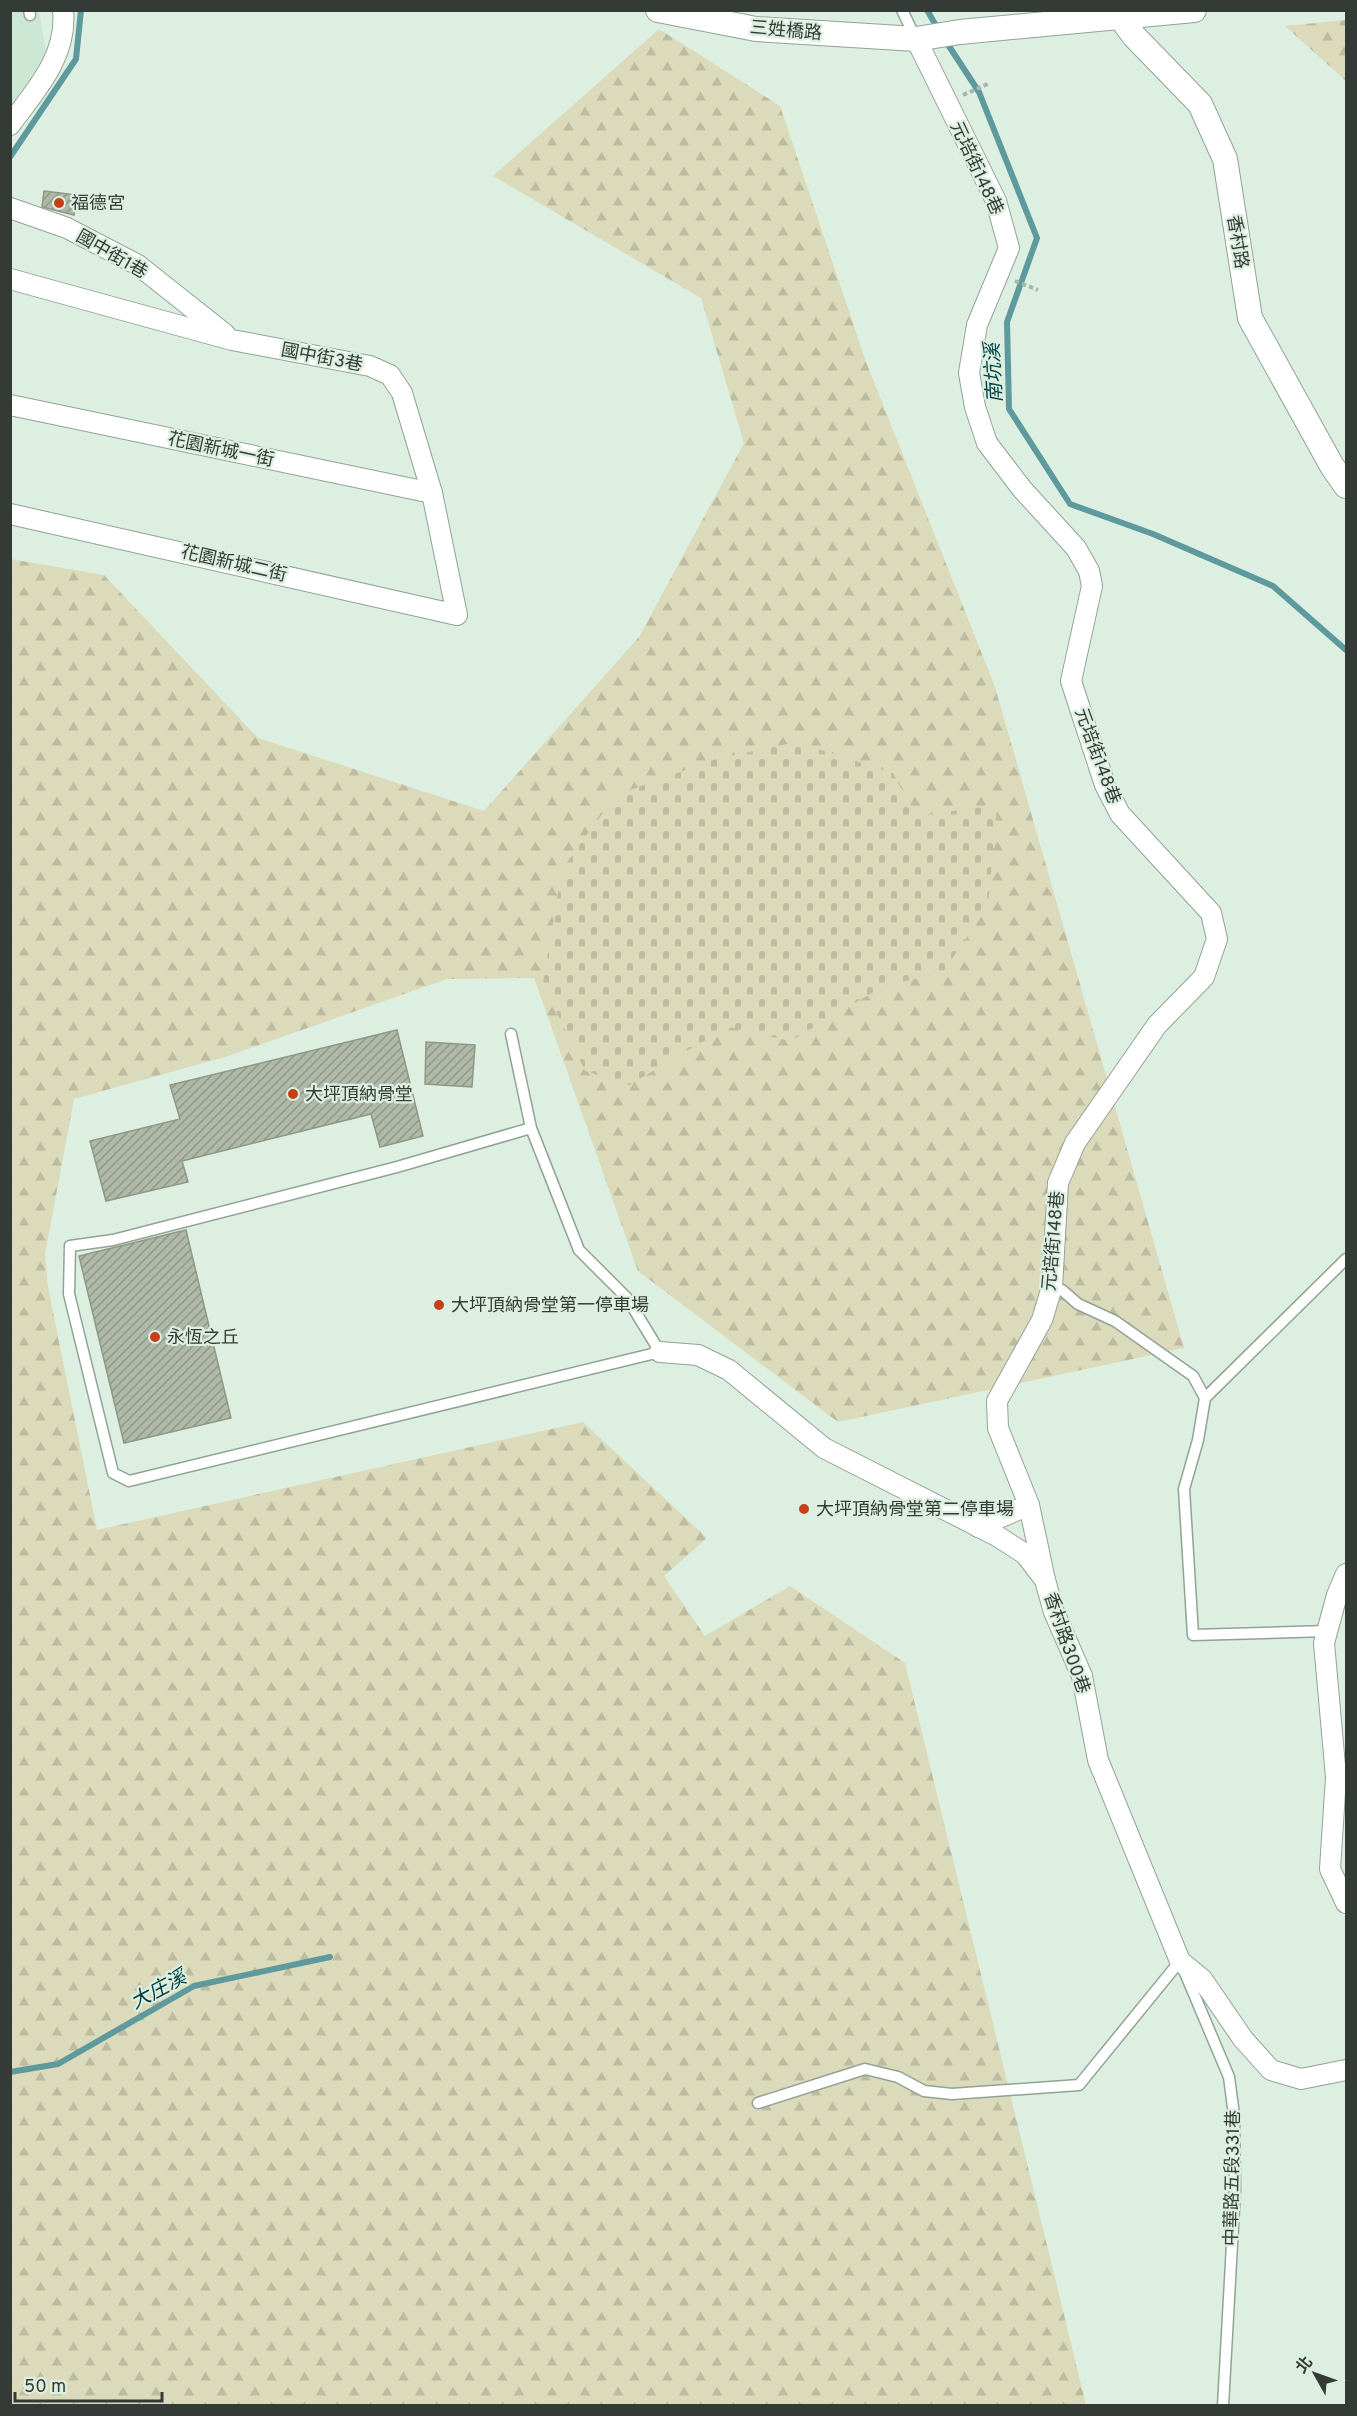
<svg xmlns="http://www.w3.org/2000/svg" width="1357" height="2416" viewBox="0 0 1357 2416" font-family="Overpass,'Noto Sans TC',sans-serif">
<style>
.built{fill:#cce7d4}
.forest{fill:url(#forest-firs)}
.cemetery{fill:url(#cemetery-stones)}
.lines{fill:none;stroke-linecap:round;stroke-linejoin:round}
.stream{stroke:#5e999d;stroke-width:6}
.building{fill:url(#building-hatch);stroke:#8f9887;stroke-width:1.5}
.service-casing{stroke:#91a396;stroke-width:13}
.minor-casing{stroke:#91a396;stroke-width:22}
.tertiary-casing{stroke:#91a396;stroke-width:26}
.path{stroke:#a7b6ab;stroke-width:4;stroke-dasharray:4.5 3;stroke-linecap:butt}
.service{stroke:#fff;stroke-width:10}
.minor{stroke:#fff;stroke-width:20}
.tertiary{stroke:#fff;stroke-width:24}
.poi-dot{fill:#c73e1b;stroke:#dcefe1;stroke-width:2}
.labels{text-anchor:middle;stroke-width:4.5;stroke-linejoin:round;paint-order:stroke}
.street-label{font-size:18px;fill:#343b36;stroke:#dcefe1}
.poi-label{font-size:18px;fill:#343b36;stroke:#dcefe1;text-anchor:start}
.water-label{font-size:20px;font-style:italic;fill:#023d41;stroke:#dcefe1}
</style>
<defs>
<pattern id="forest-firs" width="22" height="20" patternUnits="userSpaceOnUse" patternTransform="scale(1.5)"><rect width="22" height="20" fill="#dbdaba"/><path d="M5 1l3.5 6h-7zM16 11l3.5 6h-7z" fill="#bdbca0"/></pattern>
<pattern id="cemetery-stones" width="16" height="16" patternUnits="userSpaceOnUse" patternTransform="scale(1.5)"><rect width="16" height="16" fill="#dbdaba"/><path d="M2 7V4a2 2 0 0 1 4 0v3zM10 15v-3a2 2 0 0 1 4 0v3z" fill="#bdbca0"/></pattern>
<pattern id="building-hatch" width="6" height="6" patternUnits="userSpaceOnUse" patternTransform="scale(1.5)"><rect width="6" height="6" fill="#afb9a7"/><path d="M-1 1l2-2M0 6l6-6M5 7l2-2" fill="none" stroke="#8f9889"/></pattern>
</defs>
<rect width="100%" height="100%" fill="#dcefe1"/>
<path class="built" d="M11 11H39L47 58 11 109Z"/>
<g class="forest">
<path d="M1346 20V81L1285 26Z"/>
<path d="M659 29 780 106 866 362 995 687 1184 1348 838 1422 638 1271 534 978 447 979 225 1057 74 1099 45 1254 48 1287 97 1530 583 1422 707 1538 664 1576 705 1636 790 1586 905 1663 1086 2405H11L10 559 104 575 258 738 484 811 639 637 744 443 701 298 493 176Z"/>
</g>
<path class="cemetery" d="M796 742 893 773 916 816 997 805 988 906 943 972 884 986 790 1041 728 1027 629 1085 585 1071 543 984 562 869 616 795 716 759Z"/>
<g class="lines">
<g class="stream">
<path d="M927 10 938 29"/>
<path d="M945 40 979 92 1037 238 1007 322 1009 409 1070 504 1153 534 1273 586 1346 650"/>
<path d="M10 157 76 59 81 10"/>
<path d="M10 2072 58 2064 194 1986 330 1957"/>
</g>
</g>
<g class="building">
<path d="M44 191 76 195 74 215 42 207Z"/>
<path d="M397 1030 423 1136 380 1147 371 1114 182 1161 188 1182 106 1201 90 1141 180 1119 170 1085Z"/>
<path d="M426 1042 475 1045 472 1087 425 1084Z"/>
<path d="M186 1230 231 1418 124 1443 79 1256Z"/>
</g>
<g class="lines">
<g class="service-casing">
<g id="service">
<path d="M29 10 30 15"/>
<path d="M902 10 915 37"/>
<path d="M511 1034 531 1128 579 1250 627 1298 660 1352 129 1481 113 1473 69 1294 70 1246 113 1240 397 1167 531 1128"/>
<path d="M1052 1287 1062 1290 1078 1304 1115 1321 1193 1376 1205 1398 1198 1440 1184 1489 1193 1635 1327 1631"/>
<path d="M1205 1398 1346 1259"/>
<path d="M758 2103 865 2069 898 2077 924 2091 952 2094 1079 2085 1180 1961 1229 2077 1234 2115 1235 2190 1223 2406"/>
</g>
</g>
<g class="minor-casing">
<g id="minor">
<path d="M916 39 996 201 1009 248 977 325 969 373 975 407 987 443 1022 489 1076 548 1089 571 1092 586 1071 681 1105 785 1120 814 1211 913 1217 939 1204 977 1157 1025 1075 1143 1058 1183 1052 1287 1042 1320 997 1401 998 1428 1029 1505 1045 1580"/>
<path d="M10 125C35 91 68 56 63 10"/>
<path d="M10 208 67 228 138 265 225 334"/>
<path d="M10 279 232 340 370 366 390 375 402 393 432 493 457 615 10 514"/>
<path d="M10 405 432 493"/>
<path d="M660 1352 698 1355 729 1370 824 1448 997 1536 1025 1554 1045 1580 1054 1612 1082 1676 1098 1760 1180 1961 1202 1979 1243 2039 1271 2070 1301 2079 1346 2070"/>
<path d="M978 1527 1029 1505"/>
<path d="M1346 1574 1337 1595 1324 1643 1336 1777 1330 1869 1346 1903"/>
</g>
</g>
<g class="tertiary-casing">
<g id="tertiary">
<path d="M658 10 756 29 916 39 960 32 1194 10"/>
<path d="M1121 18 1134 36 1200 104 1225 159 1250 318 1332 466 1346 486"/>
</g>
</g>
<g class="path">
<path d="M963 95 990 83"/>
<path d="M1015 281 1038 290"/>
</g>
<use href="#service" class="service"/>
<use href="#minor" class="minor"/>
<use href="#tertiary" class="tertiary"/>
</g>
<g class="poi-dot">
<circle cx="59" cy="203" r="6"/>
<circle cx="293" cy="1094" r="6"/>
<circle cx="439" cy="1305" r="6"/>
<circle cx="155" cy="1337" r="6"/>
<circle cx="804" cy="1509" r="6"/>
</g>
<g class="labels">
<g class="street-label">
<text transform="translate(786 30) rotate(5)" y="6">三姓橋路</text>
<text transform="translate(977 168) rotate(65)" y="6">元培街148巷</text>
<text transform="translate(1238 242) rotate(81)" y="6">香村路</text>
<text transform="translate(112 254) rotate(30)" y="6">國中街1巷</text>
<text transform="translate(322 357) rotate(11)" y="6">國中街3巷</text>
<text transform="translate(221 449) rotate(12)" y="6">花園新城一街</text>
<text transform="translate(234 563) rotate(13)" y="6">花園新城二街</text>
<text transform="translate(1098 756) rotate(70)" y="6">元培街148巷</text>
<text transform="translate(1053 1241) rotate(-85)" y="6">元培街148巷</text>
<text transform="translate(1067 1643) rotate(71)" y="6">香村路300巷</text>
<text transform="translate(1232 2178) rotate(-89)" y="6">中華路五段331巷</text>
</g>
<g class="poi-label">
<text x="71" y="209">福德宮</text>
<text x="305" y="1100">大坪頂納骨堂</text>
<text x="451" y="1311">大坪頂納骨堂第一停車場</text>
<text x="167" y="1343">永恆之丘</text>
<text x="816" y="1515">大坪頂納骨堂第二停車場</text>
</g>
<g class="water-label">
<text transform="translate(993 373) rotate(-93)" y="7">南坑溪</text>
<text transform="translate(158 1989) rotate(-28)" y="7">大庄溪</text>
</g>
</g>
<rect width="1357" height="2416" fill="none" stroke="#343b36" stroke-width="24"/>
<g transform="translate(1315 2374) rotate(310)" stroke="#dcefe1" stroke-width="4.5" paint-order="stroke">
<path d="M0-4.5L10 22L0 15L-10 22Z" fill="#343b36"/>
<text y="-9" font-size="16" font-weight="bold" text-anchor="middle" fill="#343b36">北</text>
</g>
<path d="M15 2392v9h147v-9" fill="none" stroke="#343b36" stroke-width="3"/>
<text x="24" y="2392" font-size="18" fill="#343b36" stroke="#dcefe1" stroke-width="4.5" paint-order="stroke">50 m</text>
</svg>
